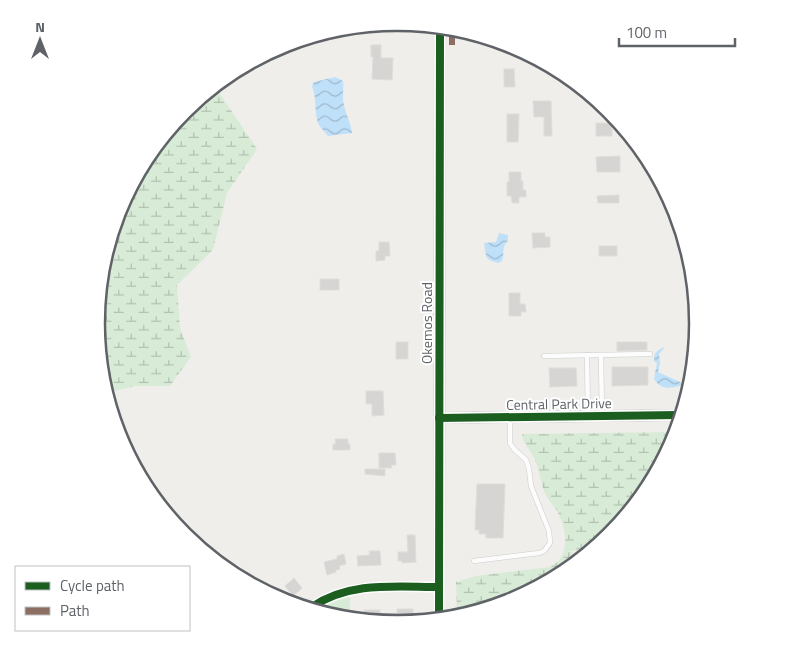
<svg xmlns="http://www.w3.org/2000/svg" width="794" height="646" viewBox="0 0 794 646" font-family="'Titillium Web',sans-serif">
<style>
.wetland{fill:url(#wetland-marsh)}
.green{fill:#d8ebd6}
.water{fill:url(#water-waves)}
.building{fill:#d6d5d3;stroke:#deddd9}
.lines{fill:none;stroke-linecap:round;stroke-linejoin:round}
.service-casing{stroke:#cbcccc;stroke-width:5.5}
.minor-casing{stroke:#cbcccc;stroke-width:10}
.tertiary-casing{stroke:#cbcccc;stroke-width:12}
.service{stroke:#fdfcfc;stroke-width:4.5}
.minor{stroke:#fdfcfc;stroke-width:9}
.tertiary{stroke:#fdfcfc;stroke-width:11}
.quiet{stroke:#8d6e63;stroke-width:6;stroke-dasharray:12 6;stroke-linecap:butt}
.cycleway-casing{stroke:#fff;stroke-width:11}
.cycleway{stroke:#1b5e20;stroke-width:8}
.labels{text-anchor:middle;stroke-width:4;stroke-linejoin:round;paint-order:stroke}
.street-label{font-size:14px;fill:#5f6368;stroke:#fff}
.rim{fill:none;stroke:#5f6368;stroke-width:2.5}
</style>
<defs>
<pattern id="wetland-marsh" width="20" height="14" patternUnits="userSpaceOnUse" patternTransform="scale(1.25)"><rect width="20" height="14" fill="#d8ebd6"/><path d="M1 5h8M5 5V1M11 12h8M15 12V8" fill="none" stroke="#b2c2b1"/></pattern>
<pattern id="water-waves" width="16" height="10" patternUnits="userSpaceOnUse" patternTransform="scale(1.25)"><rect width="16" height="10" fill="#bfe0f9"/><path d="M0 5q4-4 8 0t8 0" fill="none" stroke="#9eb9cd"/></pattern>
</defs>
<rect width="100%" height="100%" fill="#efeeea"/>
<g class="wetland">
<path d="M219 88 218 91 257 149 227 193 213 250 177 285 180 328 191 357 170 386H135L110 392 97 323 119 208 185 110Z"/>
<path d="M676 432 675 438 609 536 587 550 569 551 579 556 512 601 457 612 456 582 476 576 550 567C571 557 567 529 557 511 554 506 549 501 546 495 540 484 540 469 534 458 530 449 523 444 522 434Z"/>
</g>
<path class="green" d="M350 595V614L318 608 330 601Z"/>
<g class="water">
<path d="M335 77 343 81C344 89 342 97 344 105 346 115 351 123 352 133L328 136C325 132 320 127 318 123 314 111 317 99 312 86L314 82Z"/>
<path d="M499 233 508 235V241C501 246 505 253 502 261L498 263 489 260 486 256 484 243 496 242Z"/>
<path d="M665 347 659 354 660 363 658 372 680 382 682 385C670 389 661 390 654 379L657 363 654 361C654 352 657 350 665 347Z"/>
</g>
<g class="building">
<path d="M371 45H381V58H393L392 80 372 79 373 57H371Z"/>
<path d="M504 69H514L515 87H504Z"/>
<path d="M533 101H551L552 136H544V117H534Z"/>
<path d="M507 114H519L518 142H507Z"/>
<rect x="596" y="123" width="16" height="13"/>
<path d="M620 156V172H597L596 157Z"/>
<path d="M509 172H521V181H523V190H526V197H519V203H512L511 196H507V182H509Z"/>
<path d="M619 195V203H598L597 196Z"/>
<path d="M532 233H545V237H550V247L533 248Z"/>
<path d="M379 242H389L390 256H385V260L376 261V251H379Z"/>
<rect x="599" y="246" width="18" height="10"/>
<rect x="320" y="279" width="19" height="11"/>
<path d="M509 293H520V304H525L526 312H521V316H509Z"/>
<rect x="396" y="342" width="12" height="17"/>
<path d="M617 342H647V350L617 351Z"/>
<path d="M612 367H648V385L612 386Z"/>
<path d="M549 368H576L577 386 550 387Z"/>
<path d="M366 391H383L384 415 372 416V404H366Z"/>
<path d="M335 439H348V444H350V450H333V444H336Z"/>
<path d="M379 453H395L396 465H391L392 468H379Z"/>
<path d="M365 469H385V476L365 474Z"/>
<path d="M477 484H505L503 538H486V534H479V530H475Z"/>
<path d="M407 535H415L416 562 402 563V561H398V552H408Z"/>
<path d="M369 551H380L381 565 358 566 357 556 370 555Z"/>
<path d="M344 554 346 564 339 566 340 569 336 570V572L327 575 324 562 337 559V556Z"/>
<path d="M294 578 302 588 293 596 285 586Z"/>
<path d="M397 609H413V614H429L430 617 410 621V619H393L394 622H389L364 617V610H380V614L397 613Z"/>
</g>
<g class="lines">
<g class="service-casing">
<g id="service">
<path d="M587 355 588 416"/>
<path d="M601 355 602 416"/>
<path d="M544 356 650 354"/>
<path d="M474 561 539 553 544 551 550 543 549 531 531 486 529 469 526 460 514 449 510 443V419"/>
</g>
</g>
<g class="minor-casing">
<path id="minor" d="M312 607C350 581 396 587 439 587"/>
</g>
<g class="tertiary-casing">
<g id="tertiary">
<path d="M439 418 679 415"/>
<path d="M439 615 440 31"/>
</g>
</g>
<use href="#service" class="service"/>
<use href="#minor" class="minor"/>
<use href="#tertiary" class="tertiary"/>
<path class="quiet" d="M452 33V49"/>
<g class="cycleway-casing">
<g id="cycleway">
<path d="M439 418 679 415"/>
<path d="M312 607C350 581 396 587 439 587"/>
<path d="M439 615 440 31"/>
</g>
</g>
<use href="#cycleway" class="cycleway"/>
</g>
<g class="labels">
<g class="street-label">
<text transform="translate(427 323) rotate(-90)" y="5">Okemos Road</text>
<text transform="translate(559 404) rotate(-1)" y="5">Central Park Drive</text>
</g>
</g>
<path d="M0 0H794V646H0ZM105 323a292 292 0 1 1 584 0a292 292 0 1 1-584 0Z" fill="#fff" fill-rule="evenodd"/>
<path class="rim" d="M105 323a292 292 0 1 1 584 0a292 292 0 1 1-584 0Z"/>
<rect x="15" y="566" width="175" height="65" fill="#ffffff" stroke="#bfc1c3"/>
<rect x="25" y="582" width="25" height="8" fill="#1b5e20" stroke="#bfc1c3"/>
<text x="60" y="591" font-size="15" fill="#5f6368">Cycle path</text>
<rect x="25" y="607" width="25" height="8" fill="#8d6e63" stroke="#bfc1c3"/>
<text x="60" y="616" font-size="15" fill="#5f6368">Path</text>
<g transform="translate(40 40)" stroke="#ffffff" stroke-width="4" paint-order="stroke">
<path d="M0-4L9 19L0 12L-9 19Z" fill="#5f6368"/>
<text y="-8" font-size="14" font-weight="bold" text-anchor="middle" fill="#5f6368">N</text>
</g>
<path d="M619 38v8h116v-8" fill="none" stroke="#5f6368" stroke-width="2.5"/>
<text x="626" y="38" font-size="15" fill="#5f6368" stroke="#ffffff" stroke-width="4" paint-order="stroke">100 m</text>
</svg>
